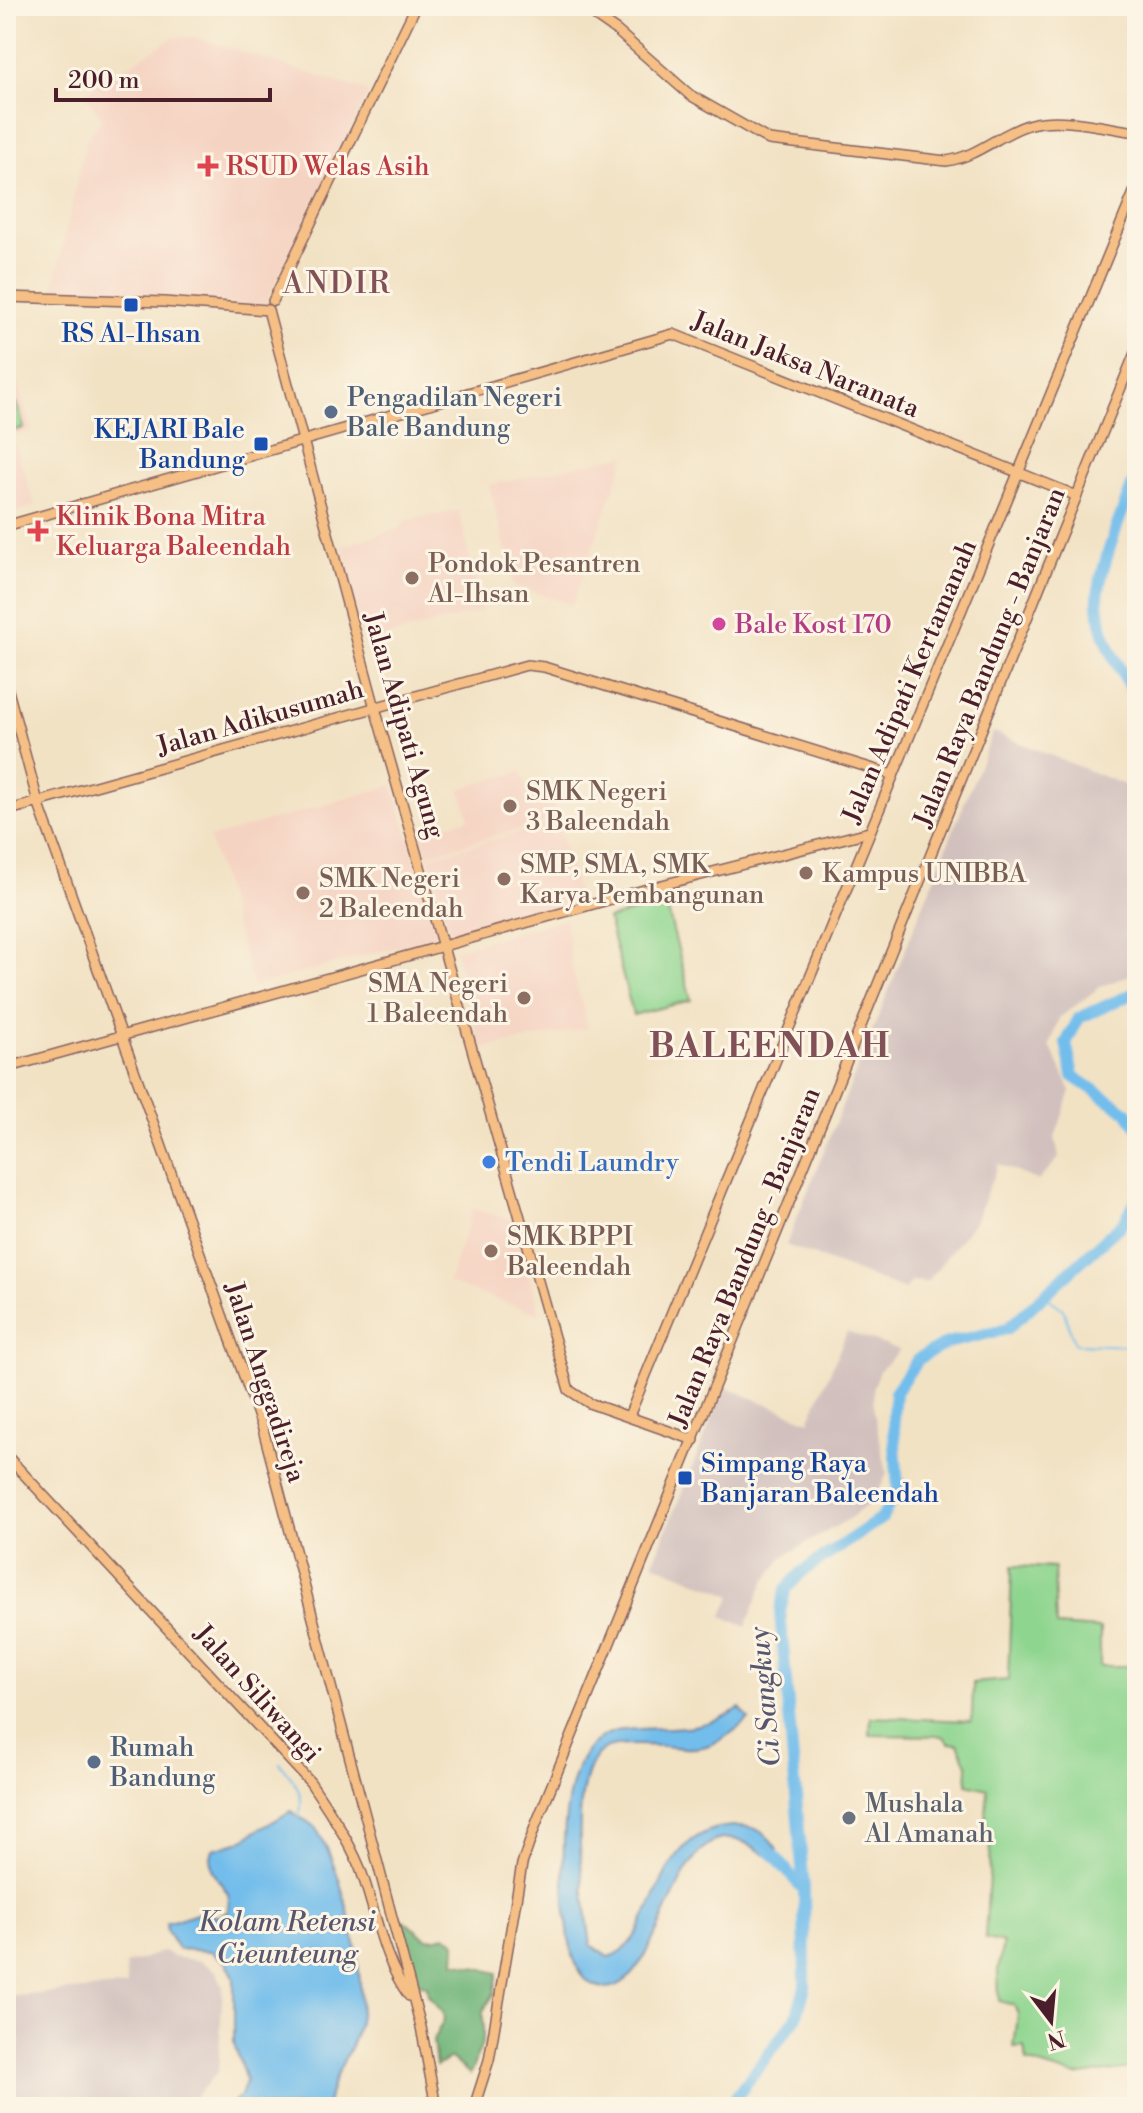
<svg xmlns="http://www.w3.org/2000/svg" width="1143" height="2113" viewBox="0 0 1143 2113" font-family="'Libre Bodoni',serif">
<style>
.built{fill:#f5d3c2}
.industrial{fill:#d1c0bd}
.green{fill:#8ed58f;stroke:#6c7a5d;stroke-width:2}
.forest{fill:#72b67a;stroke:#5e6a52;stroke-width:2}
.water{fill:#72bdeb;stroke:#5e6e8b;stroke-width:2}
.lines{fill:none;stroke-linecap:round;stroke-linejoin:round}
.stream{stroke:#72bdeb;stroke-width:2}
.river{stroke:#72bdeb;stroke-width:12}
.major-casing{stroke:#856361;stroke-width:12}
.major{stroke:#f5bf86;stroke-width:9}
.health-dot{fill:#e0444e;stroke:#fcf5e5;stroke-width:3}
.transit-dot{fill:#1a4fb4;stroke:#fcf5e5;stroke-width:3}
.service-dot{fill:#5c6f8a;stroke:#fcf5e5;stroke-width:3}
.education-dot{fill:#8d6e63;stroke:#fcf5e5;stroke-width:3}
.hotel-dot{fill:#d1479c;stroke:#fcf5e5;stroke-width:3}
.shop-dot{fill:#3f7fe0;stroke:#fcf5e5;stroke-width:3}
.worship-dot{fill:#6b7280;stroke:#fcf5e5;stroke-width:3}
.labels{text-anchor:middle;stroke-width:6;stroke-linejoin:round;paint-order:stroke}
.health-label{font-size:26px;fill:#be3a42;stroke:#fcf5e5;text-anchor:start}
.transit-label{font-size:26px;fill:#164399;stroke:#fcf5e5}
.street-label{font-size:26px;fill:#4a1f2b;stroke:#fcf5e5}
.service-label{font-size:26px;fill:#4e5e75;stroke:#fcf5e5;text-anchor:start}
.education-label{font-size:26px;fill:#785e54;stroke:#fcf5e5;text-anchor:start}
.hotel-label{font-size:26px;fill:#b23c85;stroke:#fcf5e5;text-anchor:start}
.shop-label{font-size:26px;fill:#366cbe;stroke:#fcf5e5;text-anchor:start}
.worship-label{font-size:26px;fill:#5b616d;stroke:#fcf5e5;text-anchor:start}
.water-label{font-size:28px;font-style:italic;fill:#58566e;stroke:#fcf5e5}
.quarter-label{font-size:30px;letter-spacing:2px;fill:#825157;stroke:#fcf5e5}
.district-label{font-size:34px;font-weight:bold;letter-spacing:2px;fill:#825157;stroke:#fcf5e5}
</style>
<rect width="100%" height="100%" fill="#fcf5e5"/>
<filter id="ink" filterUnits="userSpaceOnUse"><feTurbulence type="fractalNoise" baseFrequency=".0125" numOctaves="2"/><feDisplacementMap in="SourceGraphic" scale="16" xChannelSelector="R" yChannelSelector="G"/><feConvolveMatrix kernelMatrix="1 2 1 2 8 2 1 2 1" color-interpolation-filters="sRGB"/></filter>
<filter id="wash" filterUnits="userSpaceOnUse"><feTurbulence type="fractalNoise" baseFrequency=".006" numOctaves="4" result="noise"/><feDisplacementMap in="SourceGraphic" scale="32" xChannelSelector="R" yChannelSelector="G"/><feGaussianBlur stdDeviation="1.8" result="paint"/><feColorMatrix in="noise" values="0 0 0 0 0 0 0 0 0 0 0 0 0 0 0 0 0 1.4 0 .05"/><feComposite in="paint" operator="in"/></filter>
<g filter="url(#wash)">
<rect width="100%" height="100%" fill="#f2e2c4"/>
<g class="built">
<path d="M174 37 197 38 369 92 264 306 53 290 87 136 103 120 84 93Z"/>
<path d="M6 359H10L32 430 13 436 35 506 6 514Z"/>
<path d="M626 455 572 605 514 585 489 485Z"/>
<path d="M459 510 482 611 365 642 342 546 403 527 402 522Z"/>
<path d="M521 771 528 792 550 787 557 819 427 855 421 832 469 819 460 789Z"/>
<path d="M393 785 438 936 253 986 209 838Z"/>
<path d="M558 822 580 901 451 937 428 857Z"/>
<path d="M565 919 572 968 588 1028 481 1049 455 950Z"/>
<path d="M473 1209 513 1220 541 1315 448 1283Z"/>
</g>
<g class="industrial">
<path d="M993 732 1137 790V972L1100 987 1059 1018 1050 1046 1071 1091 1055 1137 1059 1158 1038 1181 998 1164 976 1219 927 1282 912 1281 905 1290 786 1245Z"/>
<path d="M847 1332 900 1350 879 1371 873 1386 874 1413 887 1473 876 1498 849 1519 784 1556 764 1582 746 1626 722 1616 732 1596 653 1563 725 1387 809 1421Z"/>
<path d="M164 1951 173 1957 201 1961 216 1971 223 1986 218 2071 187 2107H6V2050L18 2051 20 2038 6 2036V1997L127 1986 125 1965Z"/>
</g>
<g class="green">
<path d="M17 404 24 428 12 431 6 407Z"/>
<path d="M666 903 691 1000 633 1015 608 919Z"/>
<path d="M1012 1566 1054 1568 1056 1626 1100 1629V1666H1137V2067L1075 2076 1026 2061 1024 2047 1014 2048 1018 2015 1014 2005 999 2001 998 1971 1003 1943 985 1938 992 1830 985 1828 988 1789 967 1784 968 1766 958 1744 949 1743 943 1736 870 1735 871 1717 972 1721 973 1683 1008 1680Z"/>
</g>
<path class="forest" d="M397 1916C420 1927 418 1945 446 1936L456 1943 455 1962 498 1973 494 1994 483 2011V2041L470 2074 451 2058 436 2066 433 2040 444 2020 443 2012 428 1995 427 1986 411 1980Z"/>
<g class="water">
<path d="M740 1708 749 1719C697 1763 693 1744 635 1745 625 1745 607 1745 599 1753 565 1788 585 1901 591 1945L608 1957C660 1946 648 1826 737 1826 756 1826 767 1833 777 1849L773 1859C756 1850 744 1837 723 1839 668 1843 653 2016 592 1984 569 1972 567 1923 565 1900 562 1854 557 1737 623 1730 671 1725 694 1735 740 1708Z"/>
<path d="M291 1811C298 1819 309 1819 316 1829 343 1867 369 1981 358 2026 351 2055 330 2076 327 2107H226L241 2096 246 2081 234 2043V1977L227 1963 211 1951 178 1949 167 1932 166 1923 200 1912 218 1917 228 1910 229 1896C221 1880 205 1871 213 1849L238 1842Z"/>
</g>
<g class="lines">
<g class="stream">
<path d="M1044 1295 1063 1309 1075 1344 1137 1346"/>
<path d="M279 1763C293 1778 308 1797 298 1817"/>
</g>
<g class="river">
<path d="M1137 474C1126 501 1096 577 1098 604 1101 639 1121 671 1137 701"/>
<path d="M1137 992 1079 1018 1066 1043 1073 1076 1127 1112 1137 1127"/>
<path d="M763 1845C779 1857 788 1875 804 1889"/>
<path d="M728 2107 796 2018 805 1987 804 1889 780 1611 786 1589 802 1572 882 1518 898 1488 893 1416 895 1392 918 1359 947 1343 1007 1329 1125 1221 1137 1198"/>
</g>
</g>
</g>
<g filter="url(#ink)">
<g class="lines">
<g class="major-casing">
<g id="major">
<path d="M581 6 617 31 690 95 769 140 946 161C978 157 1001 132 1031 124 1063 116 1105 128 1137 132"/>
<path d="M6 297 164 302 268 310 375 708 569 1390 589 1403 694 1440"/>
<path d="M273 301 416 6"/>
<path d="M6 526 673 334 1077 496"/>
<path d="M6 683 38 802 263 1429 421 2027 436 2107"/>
<path d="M6 811 527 665 544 667 893 775"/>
<path d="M6 1068 658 886 869 832"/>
<path d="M629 1416 1137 185"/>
<path d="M6 1455 310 1782C329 1810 347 1837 360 1868 376 1911 382 1959 409 1996"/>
<path d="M474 2107 489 2060 522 1864 536 1824 1137 348"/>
</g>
</g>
<use href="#major" class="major"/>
</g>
</g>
<g class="health-dot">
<path d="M204 154h8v8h8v8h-8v8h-8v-8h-8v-8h8z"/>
<path d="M34 519h8v8h8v8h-8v8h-8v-8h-8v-8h8z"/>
</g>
<g class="transit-dot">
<rect x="123" y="297" width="16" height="16" rx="4"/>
<rect x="253" y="436" width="16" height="16" rx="4"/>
<rect x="677" y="1470" width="16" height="16" rx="4"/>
</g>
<g class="service-dot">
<circle cx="331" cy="412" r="8"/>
<circle cx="94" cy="1762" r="8"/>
</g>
<g class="education-dot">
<circle cx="412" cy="578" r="8"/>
<circle cx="510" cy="806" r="8"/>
<circle cx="806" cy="873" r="8"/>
<circle cx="504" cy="879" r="8"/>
<circle cx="303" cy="893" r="8"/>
<circle cx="524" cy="998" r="8"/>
<circle cx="491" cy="1251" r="8"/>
</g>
<circle class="hotel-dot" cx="719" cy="624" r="8"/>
<circle class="shop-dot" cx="489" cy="1162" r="8"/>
<circle class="worship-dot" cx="849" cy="1818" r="8"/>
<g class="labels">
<g class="health-label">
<text x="226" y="175">RSUD Welas Asih</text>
<text x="56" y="525">Klinik Bona Mitra<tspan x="56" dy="30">Keluarga Baleendah</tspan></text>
</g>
<g class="transit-label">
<text x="131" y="342">RS Al-Ihsan</text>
<text x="245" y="438" text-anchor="end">KEJARI Bale<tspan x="245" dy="30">Bandung</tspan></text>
<text x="701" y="1472" text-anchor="start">Simpang Raya<tspan x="701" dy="30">Banjaran Baleendah</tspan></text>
</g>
<g class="street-label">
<text transform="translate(806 364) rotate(22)" y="9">Jalan Jaksa Naranata</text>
<text transform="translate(989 657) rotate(-68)" y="9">Jalan Raya Bandung - Banjaran</text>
<text transform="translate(909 681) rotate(-67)" y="9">Jalan Adipati Kertamanah</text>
<text transform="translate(260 717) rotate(-16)" y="9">Jalan Adikusumah</text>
<text transform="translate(405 725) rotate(74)" y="9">Jalan Adipati Agung</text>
<text transform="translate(744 1257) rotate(-68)" y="9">Jalan Raya Bandung - Banjaran</text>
<text transform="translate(266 1382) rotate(72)" y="9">Jalan Anggadireja</text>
<text transform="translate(258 1693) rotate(48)" y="9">Jalan Siliwangi</text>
</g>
<g class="service-label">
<text x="347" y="406">Pengadilan Negeri<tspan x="347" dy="30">Bale Bandung</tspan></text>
<text x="110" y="1756">Rumah<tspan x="110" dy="30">Bandung</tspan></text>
</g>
<g class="education-label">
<text x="428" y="572">Pondok Pesantren<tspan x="428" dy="30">Al-Ihsan</tspan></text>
<text x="526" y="800">SMK Negeri<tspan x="526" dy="30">3 Baleendah</tspan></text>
<text x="520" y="873">SMP, SMA, SMK<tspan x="520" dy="30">Karya Pembangunan</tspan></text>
<text x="822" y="882">Kampus UNIBBA</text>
<text x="319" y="887">SMK Negeri<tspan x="319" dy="30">2 Baleendah</tspan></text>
<text x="508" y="992" text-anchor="end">SMA Negeri<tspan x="508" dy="30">1 Baleendah</tspan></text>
<text x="507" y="1245">SMK BPPI<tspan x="507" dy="30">Baleendah</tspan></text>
</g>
<g class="hotel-label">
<text x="735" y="633">Bale Kost 170</text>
</g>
<g class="shop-label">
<text x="505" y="1171">Tendi Laundry</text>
</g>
<g class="worship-label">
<text x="865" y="1812">Mushala<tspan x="865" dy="30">Al Amanah</tspan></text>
</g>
<g class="water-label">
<text transform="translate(764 1697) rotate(-95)" y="10">Ci Sangkuy</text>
<text x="287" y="1931">Kolam Retensi<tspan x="287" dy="32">Cieunteung</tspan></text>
</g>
<g class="quarter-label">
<text x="337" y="293">ANDIR</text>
</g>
<g class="district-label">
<text x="770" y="1057">BALEENDAH</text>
</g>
</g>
<rect width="1143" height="2113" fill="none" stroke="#fcf5e5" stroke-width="32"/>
<g transform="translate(1051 2021) rotate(164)" stroke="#fcf5e5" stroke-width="6" paint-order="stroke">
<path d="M0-6L14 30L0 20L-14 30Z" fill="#4a1f2b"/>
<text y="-12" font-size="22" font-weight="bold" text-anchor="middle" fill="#4a1f2b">N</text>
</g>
<path d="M56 88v12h214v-12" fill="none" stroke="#4a1f2b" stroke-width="4"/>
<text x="68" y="88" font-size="24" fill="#4a1f2b" stroke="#fcf5e5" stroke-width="6" paint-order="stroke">200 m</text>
</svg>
